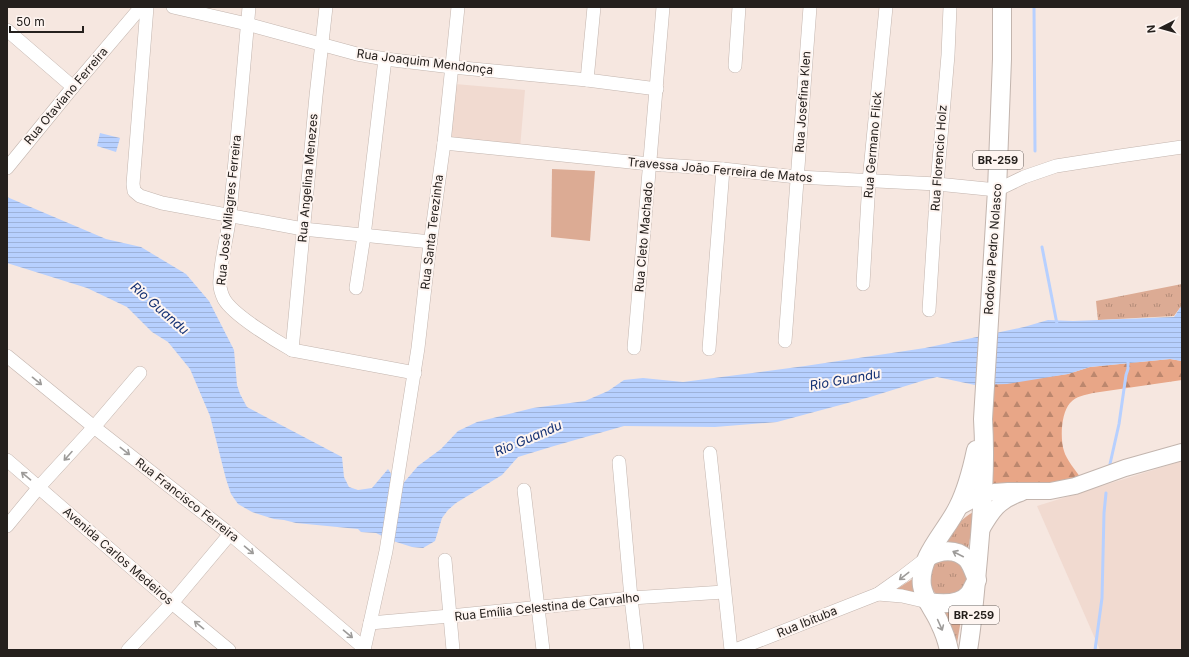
<svg xmlns="http://www.w3.org/2000/svg" width="1189" height="657" viewBox="0 0 1189 657" font-family="Inter,sans-serif">
<style>
.built{fill:#f1dad0}
.grass{fill:url(#grass-tufts)}
.forest{fill:url(#forest-firs)}
.pitch{fill:#dcab94}
.water{fill:url(#water-rules)}
.lines{fill:none;stroke-linecap:round;stroke-linejoin:round}
.stream{stroke:#b7d0ff;stroke-width:3}
.minor-casing{stroke:#c3b5ae;stroke-width:14}
.major-casing{stroke:#c3b5ae;stroke-width:18}
.highway-casing{stroke:#c3b5ae;stroke-width:20}
.minor{stroke:#fff;stroke-width:13}
.major{stroke:#fff;stroke-width:16}
.highway{stroke:#fff;stroke-width:18}
.oneway{stroke:#9d9b99}
.labels{text-anchor:middle;stroke-width:4;stroke-linejoin:round;paint-order:stroke}
.shield{fill:#fef5f1;stroke:#66605d;stroke-width:1}
.shield-label{font-size:11px;font-weight:bold;fill:#25201d}
.street-label{font-size:12px;fill:#25201d;stroke:#fef5f1}
.water-label{font-size:13px;font-style:italic;fill:#153274;stroke:#fef5f1}
</style>
<defs>
<pattern id="grass-tufts" width="24" height="20" patternUnits="userSpaceOnUse"><rect width="24" height="20" fill="#dcab94"/><path d="M3 7l-1-3M5 7V3M7 7l1-3M15 17l-1-3M17 17v-4M19 17l1-3" fill="none" stroke="#b28b78"/></pattern>
<pattern id="forest-firs" width="22" height="20" patternUnits="userSpaceOnUse"><rect width="22" height="20" fill="#e8a687"/><path d="M5 1l3.5 6h-7zM16 11l3.5 6h-7z" fill="#bc876e"/></pattern>
<pattern id="water-rules" width="6" height="5" patternUnits="userSpaceOnUse"><rect width="6" height="5" fill="#b7d0ff"/><path d="M0 2.5h6" fill="none" stroke="#9db2da"/></pattern>
</defs>
<rect width="100%" height="100%" fill="#f6e7e0"/>
<g class="built">
<path d="M455 84 525 90 520 148 450 142Z"/>
<path d="M1182 461V650H1100L1037 506Z"/>
</g>
<g class="grass">
<path d="M1182 284V305L1174 316 1098 320 1096 301Z"/>
<path d="M975 511 968 549 944 543C954 528 959 520 975 511Z"/>
<path d="M942 558 960 562 966 574V580L964 586 960 591 942 596 936 594 932 589 928 571 931 565Z"/>
<path d="M914 578 916 593 897 589Z"/>
<path d="M963 608 956 649 940 611 952 612Z"/>
</g>
<path class="forest" d="M1170 359 1182 361V380L1093 393C1085 395 1076 396 1070 403 1061 413 1060 439 1064 451 1066 459 1076 471 1081 478L1071 482 987 490 989 385 1068 374 1090 367Z"/>
<path class="pitch" d="M552 169 595 171 590 241 551 237Z"/>
<g class="water">
<path d="M100 133 120 138 116 152 97 146Z"/>
<path d="M7 197 106 239 141 247 186 274 209 301 234 350 237 385 240 394 247 407 342 457 344 477 349 487 358 490 372 488 388 469 400 487 418 466 441 449 458 431 477 422 533 408 585 401 608 391 624 380 643 378 683 382 805 366 925 348 1024 327 1048 320 1073 321 1174 317 1182 305V361L1170 359 1090 367 1068 374 1007 384 975 385 937 377 925 380 870 397 777 422 715 427 624 426 554 446 518 457 502 475 456 503 448 510 442 518 435 541 423 548 412 547 390 540 376 533 361 532 358 529 296 523 284 520 274 519 252 512 238 504 231 494 226 479 210 416 190 369 168 342 152 332 127 307 87 288 7 263Z"/>
</g>
<g class="lines">
<g class="stream">
<path d="M1034 7 1035 151"/>
<path d="M1042 247 1057 324"/>
<path d="M1110 464 1119 424 1126 375 1128 369V360"/>
<path d="M1095 650 1102 598 1104 513 1106 493"/>
</g>
<g class="minor-casing">
<g id="minor">
<path d="M147 7 133 184 134 191 140 196 162 203 303 229 431 242"/>
<path d="M173 7 247 24 357 54 385 59 452 67 587 80 657 89"/>
<path d="M249 7C243 76 237 144 230 213 228 235 221 257 220 279 219 286 221 293 224 299 233 315 276 341 292 350L415 373"/>
<path d="M7 30 73 87"/>
<path d="M735 66 739 7"/>
<path d="M587 80 594 7"/>
<path d="M444 143 650 164 723 169 797 177 937 184 997 190 1024 177 1056 166 1120 156 1182 147"/>
<path d="M7 168 73 87 141 7"/>
<path d="M863 284 869 181 886 7"/>
<path d="M356 288 364 236 385 59"/>
<path d="M929 310 937 184 948 55 950 7"/>
<path d="M785 341 810 7"/>
<path d="M634 348 663 7"/>
<path d="M709 349 723 169"/>
<path d="M292 350 316 96 326 7"/>
<path d="M7 356 94 427 230 534 364 648"/>
<path d="M710 453 731 650"/>
<path d="M7 460 172 603 229 650"/>
<path d="M619 462 631 598 637 650"/>
<path d="M524 490 543 650"/>
<path d="M7 526 39 487 94 427 140 373"/>
<path d="M445 560 453 650"/>
<path d="M878 594 902 596 928 602"/>
<path d="M370 623 450 616 631 598 724 592"/>
<path d="M128 650 172 603 230 534"/>
<path d="M364 650 386 551 418 348 429 252 444 143 458 7"/>
<path d="M735 650 878 594 902 577 928 557"/>
</g>
</g>
<g class="major-casing">
<g id="major">
<path d="M957 508 983 494 994 492 1008 491H1050L1075 486 1125 468 1182 452"/>
<path d="M981 530C992 511 999 500 1021 493"/>
</g>
</g>
<g class="highway-casing">
<g id="highway">
<path d="M928 602C941 604 960 605 969 594 972 590 974 584 977 580 974 573 972 565 967 559 956 548 940 550 928 557"/>
<path d="M949 650C947 641 944 632 940 624 935 611 924 600 922 586 918 557 946 532 958 507 967 489 972 469 976 450"/>
<path d="M968 650C973 620 975 590 978 559 982 513 986 466 983 419L997 190 1002 59V7"/>
</g>
</g>
<use href="#minor" class="minor"/>
<use href="#major" class="major"/>
<use href="#highway" class="highway"/>
</g>
<defs><path id="oneway-shaft" d="M-6 0H5M1.5-3L5.5 0L1.5 3" fill="none" stroke-width="1.6" stroke-linecap="round" stroke-linejoin="round"/></defs>
<g class="oneway">
<use href="#oneway-shaft" transform="translate(37 381) rotate(39)"/>
<use href="#oneway-shaft" transform="translate(125 451) rotate(38)"/>
<use href="#oneway-shaft" transform="translate(68 456) rotate(132)"/>
<use href="#oneway-shaft" transform="translate(26 476) rotate(-140)"/>
<use href="#oneway-shaft" transform="translate(249 550) rotate(40)"/>
<use href="#oneway-shaft" transform="translate(958 554) rotate(-153)"/>
<use href="#oneway-shaft" transform="translate(904 576) rotate(142)"/>
<use href="#oneway-shaft" transform="translate(199 625) rotate(-141)"/>
<use href="#oneway-shaft" transform="translate(940 625) rotate(66)"/>
<use href="#oneway-shaft" transform="translate(348 634) rotate(40)"/>
</g>
<g class="labels">
<g class="shield">
<rect x="973" y="151" width="50" height="18" rx="3"/>
<rect x="949" y="606" width="50" height="18" rx="3"/>
</g>
<g class="shield-label">
<text x="998" y="164">BR-259</text>
<text x="974" y="619">BR-259</text>
</g>
<g class="street-label">
<text transform="translate(425 62) rotate(7)" y="4">Rua Joaquim Mendonça</text>
<text transform="translate(66 96) rotate(-50)" y="4">Rua Otaviano Ferreira</text>
<text transform="translate(803 102) rotate(-86)" y="4">Rua Josefina Klen</text>
<text transform="translate(873 145) rotate(-85)" y="4">Rua Germano Flick</text>
<text transform="translate(939 158) rotate(-86)" y="4">Rua Florencio Holz</text>
<text transform="translate(720 170) rotate(5)" y="4">Travessa João Ferreira de Matos</text>
<text transform="translate(308 178) rotate(-85)" y="4">Rua Angelina Menezes</text>
<text transform="translate(229 210) rotate(-84)" y="4">Rua José Milagres Ferreira</text>
<text transform="translate(432 232) rotate(-83)" y="4">Rua Santa Terezinha</text>
<text transform="translate(644 237) rotate(-85)" y="4">Rua Cleto Machado</text>
<text transform="translate(993 249) rotate(-86)" y="4">Rodovia Pedro Nolasco</text>
<text transform="translate(187 500) rotate(38)" y="4">Rua Francisco Ferreira</text>
<text transform="translate(118 556) rotate(41)" y="4">Avenida Carlos Medeiros</text>
<text transform="translate(547 607) rotate(-6)" y="4">Rua Emília Celestina de Carvalho</text>
<text transform="translate(807 622) rotate(-22)" y="4">Rua Ibituba</text>
</g>
<g class="water-label">
<text transform="translate(160 308) rotate(41)" y="5">Rio Guandu</text>
<text transform="translate(845 379) rotate(-10)" y="5">Rio Guandu</text>
<text transform="translate(528 438) rotate(-23)" y="5">Rio Guandu</text>
</g>
</g>
<rect width="1189" height="657" fill="none" stroke="#25201d" stroke-width="16"/>
<g transform="translate(1161 28) rotate(264)" stroke="#fef5f1" stroke-width="3" paint-order="stroke">
<path d="M0-3L7 15L0 10L-7 15Z" fill="#25201d"/>
<text y="-6" font-size="11" font-weight="bold" text-anchor="middle" fill="#25201d">N</text>
</g>
<path d="M10 26v6h73v-6" fill="none" stroke="#25201d" stroke-width="2"/>
<text x="16" y="26" font-size="12" fill="#25201d" stroke="#fef5f1" stroke-width="3" paint-order="stroke">50 m</text>
</svg>
